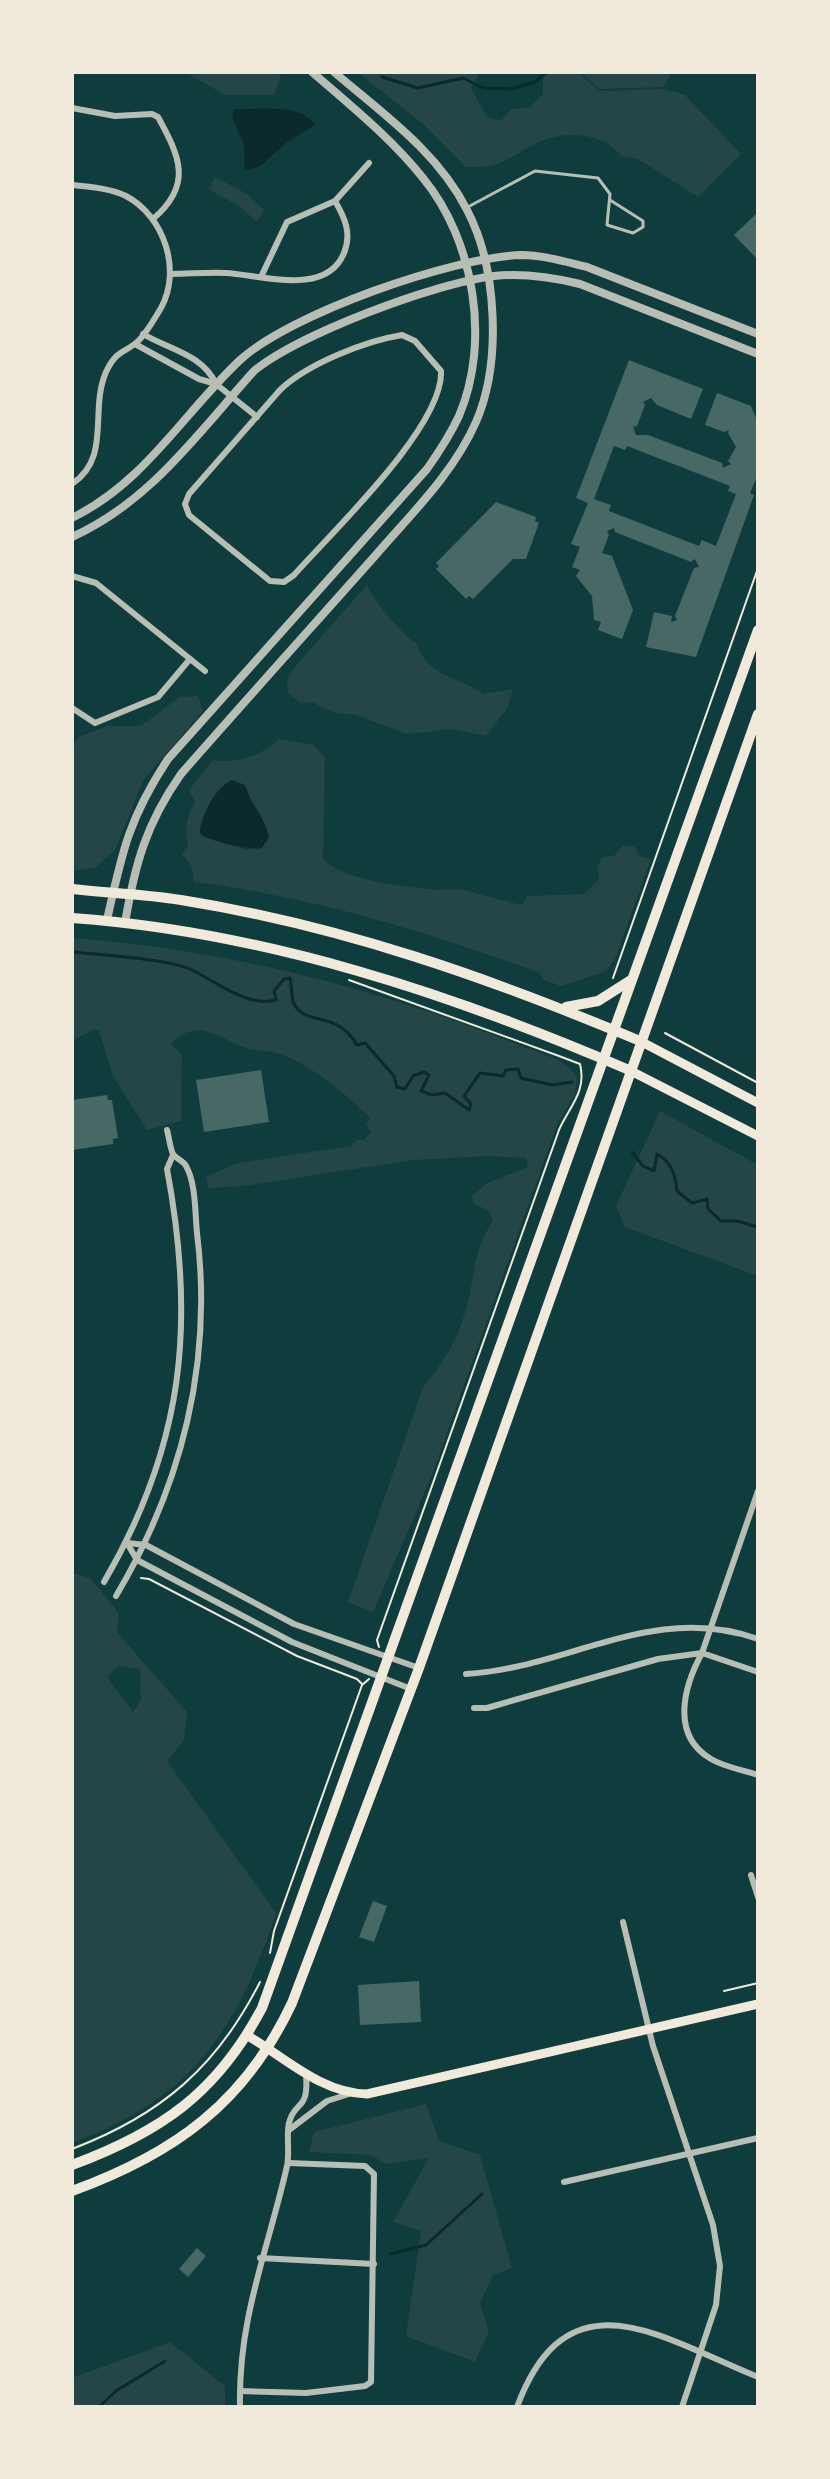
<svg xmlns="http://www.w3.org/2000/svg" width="830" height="2479" viewBox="0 0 830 2479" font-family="'Noto Sans',sans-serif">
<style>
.green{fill:#244646;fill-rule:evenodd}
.water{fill:#0a2a2b}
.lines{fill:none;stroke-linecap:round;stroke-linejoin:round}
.stream{stroke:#0a2a2b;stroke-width:3}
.building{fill:#486865;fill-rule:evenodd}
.path{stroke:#f1e9da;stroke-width:2}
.service{stroke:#b8beb3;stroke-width:3}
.minor{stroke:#b8beb3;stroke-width:6}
.tertiary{stroke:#b8beb3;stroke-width:8}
.secondary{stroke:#f1e9da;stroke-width:9}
.primary{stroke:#f1e9da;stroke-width:10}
</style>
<rect width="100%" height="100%" fill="#0f3d3e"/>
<g class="green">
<path d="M185 72H278L281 77 274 95H225Z"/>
<path d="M357 72H480L471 88 487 117 501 121 511 109 529 108 543 94V74L538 72H578L599 91 664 89 685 95 741 154 698 197 638 159 621 156C605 134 572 131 547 139 530 144 514 158 497 164 488 167 476 167 466 167L422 123Z"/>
<path d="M581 72H672L663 87 599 89Z"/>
<path d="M215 177 247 194 264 210 257 222 239 206 208 189Z"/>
<path d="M367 585C371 598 405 638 417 644 427 677 459 676 483 694L513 689 508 707 486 736 451 729 407 734 356 715 335 713 312 702 300 703 288 693 287 680 293 669Z"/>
<path d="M198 696 203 711 144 779 115 850 96 867 72 871V752L77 738 107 726H141L180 697Z"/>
<path d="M279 739 313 745 325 757 323 858C339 881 411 887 439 890 447 890 457 888 464 890 483 895 503 901 523 905L527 896 584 894 599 879 597 868 602 857 614 856 623 845 635 847 640 856 651 859 616 957 606 971 561 986 544 980 540 973C429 932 312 897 194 882L192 867 182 854 188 845C184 828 186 818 195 802L189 790 213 760C237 764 262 756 279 739ZM247 787C250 808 270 820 267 841L247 850 201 836 200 827 213 800Z"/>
<path d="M72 938C223 949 373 987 514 1043 533 1051 566 1058 577 1077L575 1095 558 1122 432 1475 373 1612 348 1602 423 1387C442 1365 455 1344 464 1316 476 1280 470 1255 493 1221L488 1210 474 1204 472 1196 487 1183 528 1167 526 1158 486 1156 414 1160 242 1186 209 1188 206 1177 237 1163 351 1146 357 1140H364L371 1132 366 1125 370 1118C345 1093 313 1066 280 1054 270 1051 259 1051 249 1049 222 1041 197 1015 171 1044L182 1055 181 1121 147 1130 113 1076 99 1031 94 1029 72 1041Z"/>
<path d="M660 1111 758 1165V1276L625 1227 616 1206Z"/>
<path d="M72 1573 90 1578 119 1613 117 1632 187 1712 184 1740 167 1761 276 1913C237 2030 193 2098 72 2143ZM118 1666 140 1669 141 1700 133 1712 107 1677Z"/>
<path d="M426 2104 439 2141 480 2155 512 2268 493 2275 480 2304 489 2331 475 2362 406 2336 421 2231 393 2222 429 2158 385 2164 371 2155 309 2152 314 2132Z"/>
<path d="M170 2342 225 2386V2407H72V2378Z"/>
</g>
<g class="water">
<path d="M234 109C257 110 301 102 315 125L286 143 259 167 245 170 244 145 232 117Z"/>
<path d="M232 780 245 785C250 804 265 817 269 837L262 848C252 851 207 841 200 833 201 815 215 788 232 780Z"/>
</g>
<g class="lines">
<g class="stream">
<path d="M382 77 418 88 463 78 483 88 511 89 535 82 547 72"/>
<path d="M72 952C99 955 169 959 190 969 215 981 248 1008 276 1000L274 991 284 979 290 978C292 985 291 998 294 1004 306 1027 336 1009 357 1045L365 1043 394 1076 397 1087 405 1089 413 1076 424 1072 429 1075 421 1091 432 1095 445 1093 469 1110 471 1104 464 1096 480 1073 503 1076 506 1070 518 1069 521 1078 552 1085 572 1082"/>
<path d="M632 1152 643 1166 654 1171 657 1154C671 1161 676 1177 677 1191L692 1203 707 1199 708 1209 721 1221H737L758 1227"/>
<path d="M390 2254 426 2245 482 2194"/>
<path d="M99 2407 116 2391 165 2361"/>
</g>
</g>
<g class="building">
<path d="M758 212V260L734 235Z"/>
<path d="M629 360 703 389 691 419 657 405 651 398 643 402 645 405 637 426 633 427 636 435H648L722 463 723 468 731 464 728 461 736 447 728 433 729 430 724 432 705 425 717 393 751 406 758 423V474L750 493 754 495 696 657 646 647 654 612 672 616 671 622 677 620 675 616 694 568 699 567 695 559 691 562 615 532 614 528 607 531 609 535 602 553 612 556 633 610 622 639 598 630 601 622 594 620 592 596 576 576 580 570 572 567 580 547 571 544 588 503 576 498ZM614 446 625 450 627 446 730 486 728 491 736 494 716 546 702 540 699 546 609 511 611 505 594 499Z"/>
<path d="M496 502 536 517 535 521 539 523 526 559H513L473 599 469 596 466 599 436 569 439 566 436 563Z"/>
<path d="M261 1070 269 1122 204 1132 196 1080Z"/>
<path d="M107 1095 108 1100H112L118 1138 113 1139V1144L72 1150V1100Z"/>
<path d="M373 1901 387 1906 374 1942 359 1937Z"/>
<path d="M419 1981 421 2022 360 2025 358 1985Z"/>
<path d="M197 2248 206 2256 188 2277 179 2269Z"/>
</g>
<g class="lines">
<g class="path">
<path d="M613 978 758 568"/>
<path d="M349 980 559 1056 580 1064C587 1092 569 1107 559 1130L377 1640 379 1647"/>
<path d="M665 1033 758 1083"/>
<path d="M141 1578 149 1579 297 1656 357 1679 362 1684"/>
<path d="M270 1953 274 1931 362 1685 369 1679"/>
<path d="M724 1991 758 1983"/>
<path d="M72 2149C161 2115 217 2067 260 1982"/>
</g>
<path class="service" d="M466 208 535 171 598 178 610 194 607 225 633 233 643 227V221L610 200"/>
<g class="minor">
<path d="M72 108 115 116 152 114 158 117C180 157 193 185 153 219"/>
<path d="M72 185C90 187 109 188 126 196 164 216 182 270 161 308 155 318 145 336 136 343 122 354 116 351 106 372 89 411 112 457 72 484"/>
<path d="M171 274C189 274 208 272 226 273 261 275 326 297 344 253 352 234 345 218 335 201"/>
<path d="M261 277 287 222 335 201 369 163"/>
<path d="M143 334C170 350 202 354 216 384"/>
<path d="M402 335 415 341 441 371C444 426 331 533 294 575L284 582 270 581 189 515 185 504 189 494 280 390C307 364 365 341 402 335Z"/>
<path d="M135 344 199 379 216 384 257 417"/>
<path d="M72 576 96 583 205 671"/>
<path d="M72 708 95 723 158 697 190 659"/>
<path d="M758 1491 702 1653C684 1686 670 1735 711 1759 724 1767 743 1770 758 1775"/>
<path d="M127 1543 137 1560 292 1642 411 1689"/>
<path d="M127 1543 146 1545 294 1624 419 1668"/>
<path d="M104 1582C184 1445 196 1323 167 1169L173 1155"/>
<path d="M116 1596C182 1485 213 1362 197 1233 195 1214 196 1183 186 1166 184 1161 176 1159 173 1154 170 1148 169 1137 167 1130"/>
<path d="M466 1674C569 1668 652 1602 758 1639"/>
<path d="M474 1708H487L658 1659 702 1653 758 1672"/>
<path d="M751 1875 758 1897"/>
<path d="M623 1922 653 2046 713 2225 720 2266 716 2305 682 2407"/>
<path d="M289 2130 327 2101 349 2094"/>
<path d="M564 2182 758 2138"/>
<path d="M260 2258 374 2264"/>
<path d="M240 2391 306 2393 365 2386 371 2382 374 2174 365 2166 288 2163"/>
<path d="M240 2407C238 2318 268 2250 287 2166 290 2152 286 2136 289 2123 295 2099 309 2113 306 2074"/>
<path d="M517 2407C568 2270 661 2338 758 2377"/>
</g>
<g class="tertiary">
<path d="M72 518C145 482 182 415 239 361 289 314 453 257 521 255 543 255 566 262 587 267L758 334"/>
<path d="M72 537C150 502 198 433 254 371 299 334 435 283 494 276 524 273 551 277 580 284L758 354"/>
<path d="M107 920C122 852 129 818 168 759L427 469C439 452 450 435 459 416 491 341 474 240 423 178 391 138 350 105 312 72"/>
<path d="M125 923C135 864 146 824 181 774 245 701 310 629 374 557 411 514 453 474 476 422 502 362 497 267 467 210 438 152 382 113 334 72"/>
</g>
<g class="secondary">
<path d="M640 1041 758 1103"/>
<path d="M629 1070 758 1136"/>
<path d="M248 2036C286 2058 321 2093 367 2094L758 2004"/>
</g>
<g class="primary">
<path d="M72 889C108 893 145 894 181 900 343 926 490 978 640 1041"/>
<path d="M72 918C266 932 452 994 629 1070"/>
<path d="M566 1007 598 1001 631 980"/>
<path d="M72 2165C161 2132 217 2093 262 2008L758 630"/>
<path d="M72 2191C174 2154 245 2103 292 2003L419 1668 758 714"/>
</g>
</g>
<rect width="830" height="2479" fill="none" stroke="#f1e9da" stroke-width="148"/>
</svg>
